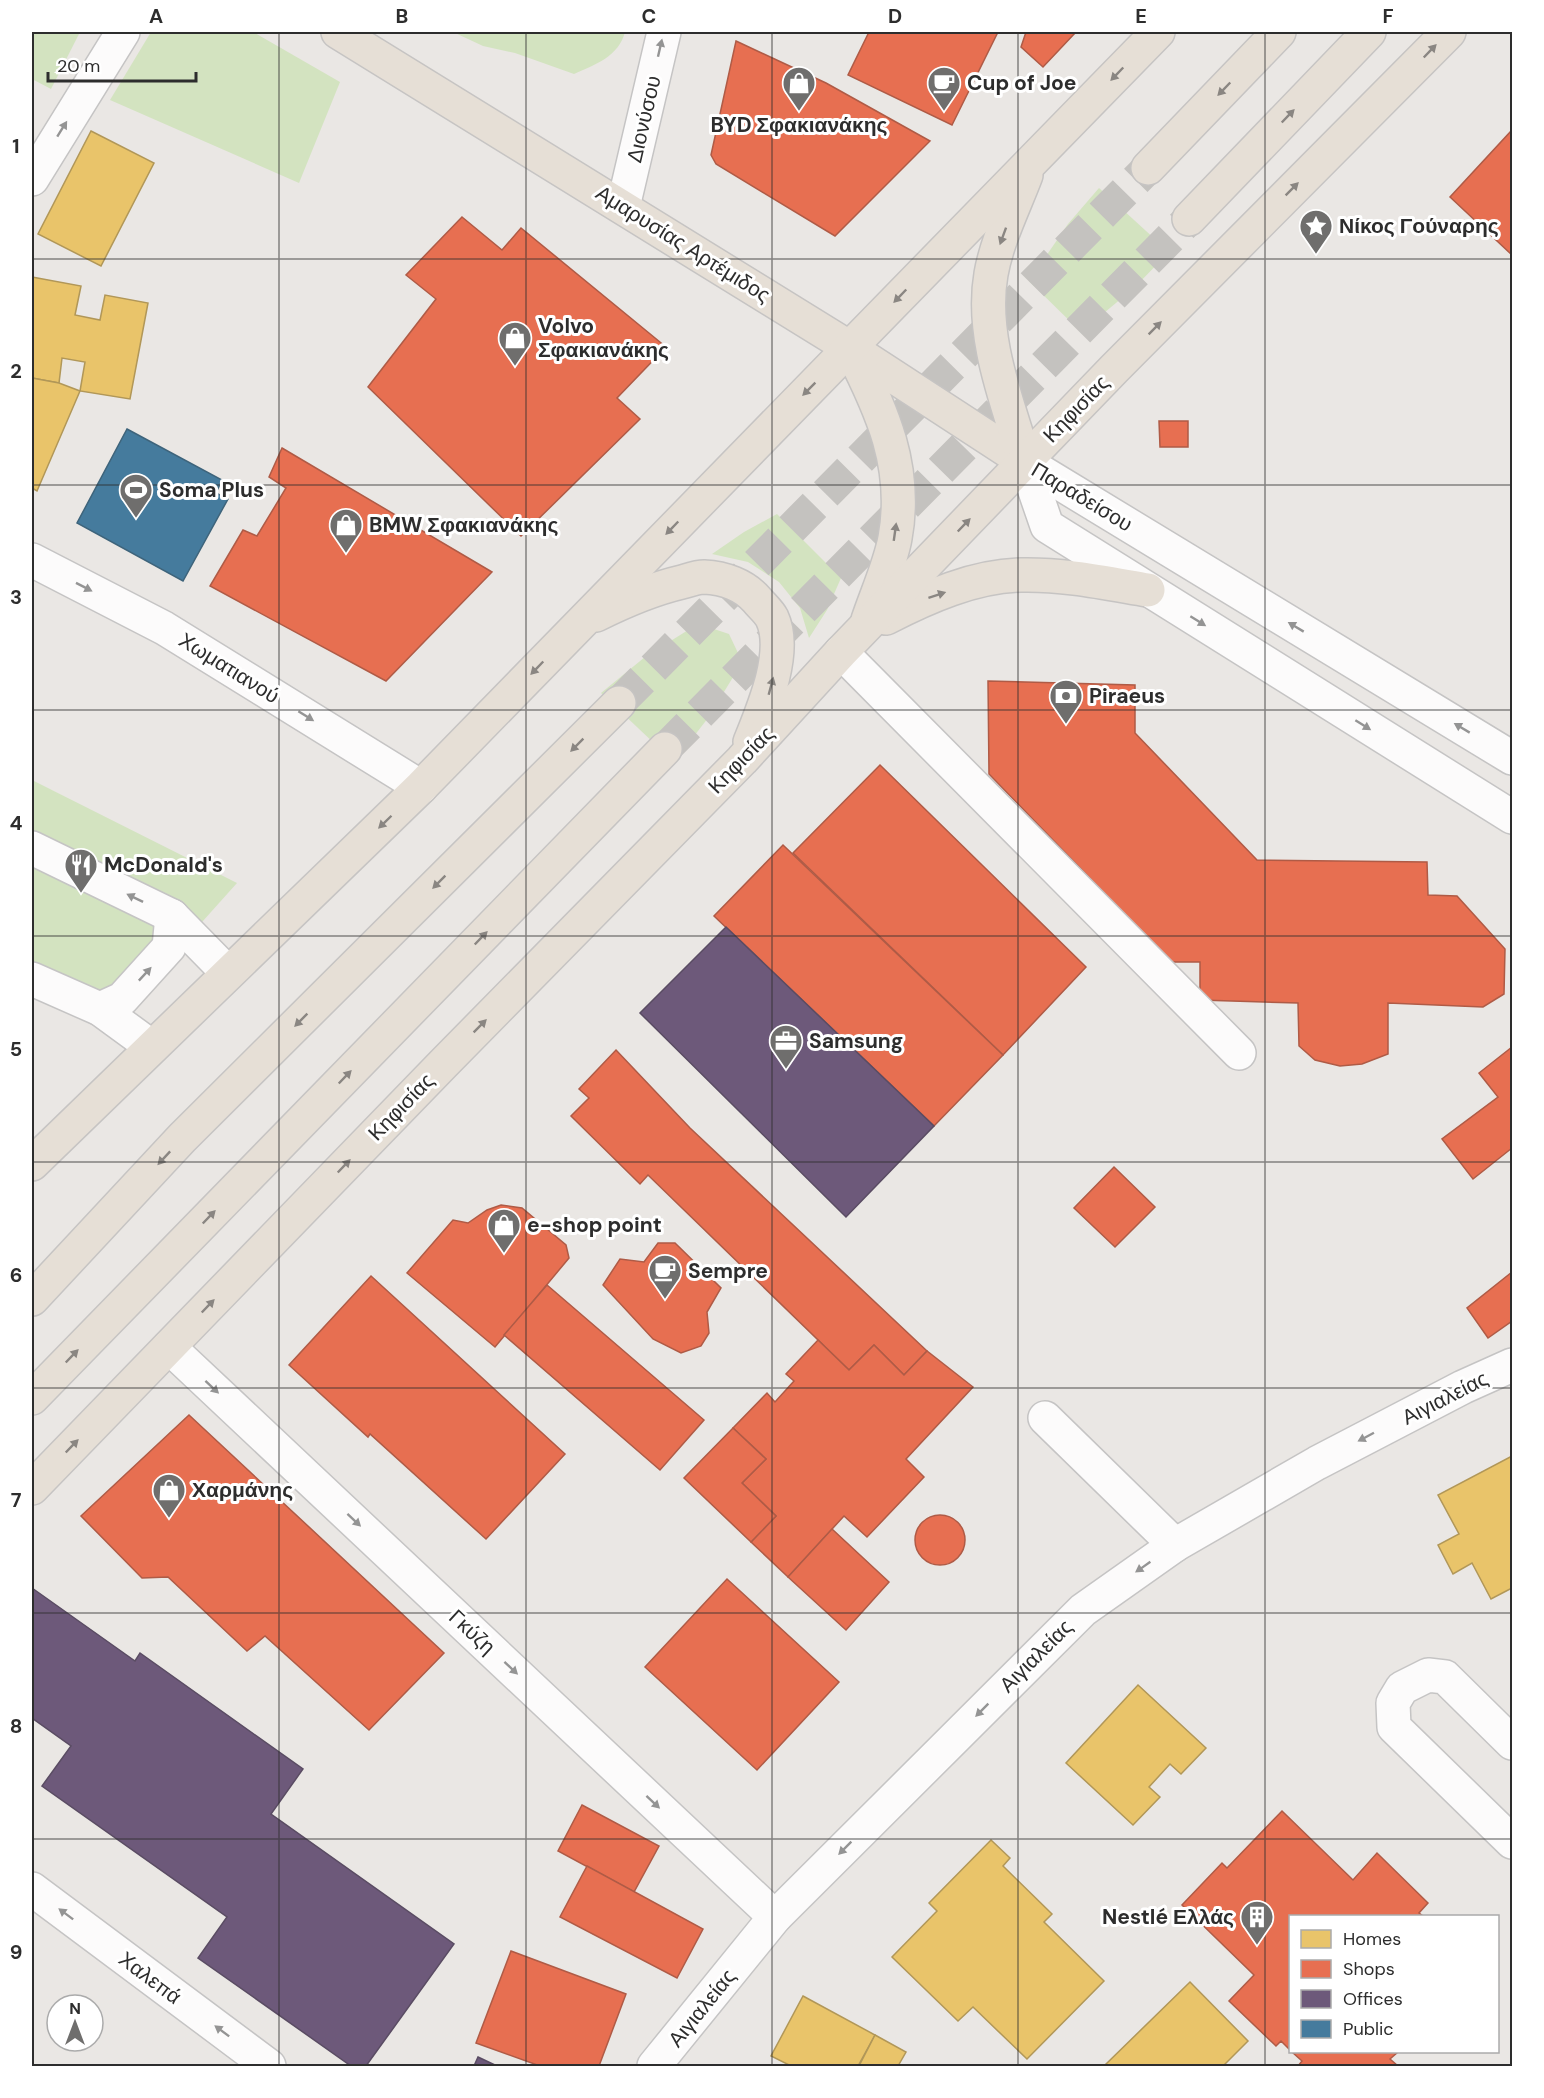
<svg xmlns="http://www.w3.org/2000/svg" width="1544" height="2098" viewBox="0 0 1544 2098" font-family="'DM Sans',sans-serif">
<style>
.green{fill:#d3e3c0}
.homes{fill:#e9c46a;stroke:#b19758;stroke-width:1.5}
.shops{fill:#e76f51;stroke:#af5b46;stroke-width:1.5}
.offices{fill:#6d597a;stroke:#5a4c63;stroke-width:1.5}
.public{fill:#457b9d;stroke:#3e647b;stroke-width:1.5}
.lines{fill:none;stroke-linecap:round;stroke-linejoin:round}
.major-tunnel{stroke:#c4c2bf;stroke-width:33;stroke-dasharray:33 16;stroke-linecap:butt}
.minor-casing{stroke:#c5c4c4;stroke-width:36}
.major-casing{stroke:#c6c4c3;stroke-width:36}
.minor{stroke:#fcfbfb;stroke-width:33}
.major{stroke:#e6dfd6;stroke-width:33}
.oneway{fill:#949494}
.oneway2{fill:#8a8682}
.grid{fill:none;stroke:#2d2d2d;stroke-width:1.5;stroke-opacity:0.55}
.labels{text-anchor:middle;stroke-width:6;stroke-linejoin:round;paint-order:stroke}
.poi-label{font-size:21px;font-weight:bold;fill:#2d2d2d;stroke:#fff;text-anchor:start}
.street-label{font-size:21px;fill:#2d2d2d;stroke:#fff}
.neatline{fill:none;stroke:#2d2d2d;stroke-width:2}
.grid-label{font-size:20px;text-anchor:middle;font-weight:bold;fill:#2d2d2d}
</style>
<rect width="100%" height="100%" fill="#eae7e4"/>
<g class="green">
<path d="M32 32H80L51 89 32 79Z"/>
<path d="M151 32H253L340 82 299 183 110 100Z"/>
<path d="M453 32H625C619 56 595 65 574 74L515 53 483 46Z"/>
<path d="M1099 188 1169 252 1134 288 1081 332 1029 281 1068 224Z"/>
<path d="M777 514 841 578 827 610 809 638 800 608 779 582 748 562 712 554 744 532Z"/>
<path d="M693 627 711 628 729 634 738 653V669L708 718 674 762 601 693 645 657Z"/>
<path d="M32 780 237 883 132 1000 32 982Z"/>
</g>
<g class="homes">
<path d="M91 131 154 163 101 266 38 234Z"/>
<path d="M32 277 81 286 75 315 100 320 105 295 148 303 130 399 80 391 85 362 62 358 59 383 32 378Z"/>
<path d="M32 378 59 383 80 391 37 491 32 488Z"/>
<path d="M1512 1456V1588L1491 1599 1472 1563 1453 1574 1438 1545 1459 1534 1438 1495Z"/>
<path d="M1138 1685 1206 1748 1181 1774 1170 1764 1149 1787 1160 1797 1133 1825 1066 1763Z"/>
<path d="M991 1840 1010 1858 1003 1866 1052 1914 1044 1922 1104 1981 1027 2059 973 2007 958 2021 892 1957 937 1911 929 1903Z"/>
<path d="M1190 1982 1248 2041 1223 2066H1104Z"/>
<path d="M803 1996 875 2035 858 2066H791L771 2056Z"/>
<path d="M875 2035 906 2052 898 2066H859Z"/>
</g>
<g class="shops">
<path d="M869 32H998L952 125 848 75Z"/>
<path d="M1026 32H1076L1043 67 1021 47Z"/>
<path d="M736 41 826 83 930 141 835 236 716 164 711 155Z"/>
<path d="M1512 130V255L1450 197Z"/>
<path d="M462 217 502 250 521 228 666 347 617 398 640 419 521 536 368 387 436 299 406 275Z"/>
<path d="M1159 421H1188V447H1160Z"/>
<path d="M282 448 492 572 386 681 210 586 243 530 257 536 286 488 269 477Z"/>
<path d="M988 681 1135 685V733L1257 860 1427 862 1428 895 1457 896 1505 949 1504 994 1483 1007 1388 1003V1054L1362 1064 1340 1066 1315 1060 1299 1046 1298 1003 1200 1000V962H1171L989 774Z"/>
<path d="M880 765 1086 967 1003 1055 793 853Z"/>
<path d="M783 845 1003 1055 934 1126 714 916Z"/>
<path d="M1512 1047V1148L1473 1179 1442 1139 1498 1097 1479 1073Z"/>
<path d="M616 1050 690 1128 927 1351 904 1375 874 1345 849 1370 648 1175 640 1184 571 1116 589 1098 579 1089Z"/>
<path d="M1114 1167 1155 1207 1115 1247 1074 1208Z"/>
<path d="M501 1205 522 1208 566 1245 569 1258 495 1347 407 1273 453 1220 468 1223 487 1210Z"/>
<path d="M658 1243H675L721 1288 707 1312 709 1333 701 1346 681 1353 653 1339 603 1285 620 1259 644 1262Z"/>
<path d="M1512 1272V1321L1488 1338 1467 1308Z"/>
<path d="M371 1276 565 1454 486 1539 370 1434 368 1437 289 1365Z"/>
<path d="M547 1285 704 1420 660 1470 504 1335Z"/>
<path d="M818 1340 849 1370 874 1345 904 1375 927 1351 973 1387 906 1459 924 1477 867 1537 844 1516 788 1577 751 1542 776 1516 742 1483 766 1459 733 1428 767 1393 775 1402 794 1381 786 1374Z"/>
<path d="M189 1415 444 1653 369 1730 265 1636 247 1651 168 1577 142 1578 81 1516Z"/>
<path d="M733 1428 766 1459 742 1483 776 1516 751 1542 684 1478Z"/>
<circle cx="940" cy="1540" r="25"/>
<path d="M832 1529 889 1582 846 1630 788 1577Z"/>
<path d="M727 1579 839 1682 757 1770 645 1667Z"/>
<path d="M582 1805 659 1846 634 1892 558 1851Z"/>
<path d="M1282 1811 1353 1880 1377 1853 1428 1903 1419 1913 1423 1916H1290V2050L1281 2041 1276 2046 1229 2001 1254 1975 1182 1905 1222 1863 1227 1868Z"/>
<path d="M587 1866 703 1929 677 1978 560 1917Z"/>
<path d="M511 1951 626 1994 599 2066H540L476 2043Z"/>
<path d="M1292 2052H1398L1390 2059 1398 2066H1298L1302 2061Z"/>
</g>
<g class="offices">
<path d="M726 927 934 1126 846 1217 640 1013Z"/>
<path d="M32 1588 135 1661 140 1653 303 1769 271 1814 454 1944 366 2066H351L198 1958 227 1917 42 1786 71 1746 32 1718Z"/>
<path d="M478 2057 497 2066H474Z"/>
</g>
<path class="public" d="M127 429 222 480 216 493 228 499 183 581 77 523Z"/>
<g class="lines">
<g class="major-tunnel">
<path d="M619 703 1148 168"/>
<path d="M665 749 1189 219"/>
</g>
<g class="minor-casing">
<g id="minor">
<path d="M32 179 123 32"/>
<path d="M623 207 664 32"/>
<path d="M1025 462 1047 526 1512 817"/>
<path d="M1025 462 1512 758"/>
<path d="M32 560 164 628 421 787"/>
<path d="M841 652 1239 1053"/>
<path d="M32 848 172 916 228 973"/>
<path d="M32 979 100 1009 152 1047"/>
<path d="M100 1009 122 999 169 947 172 916"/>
<path d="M169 1347 775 1917"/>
<path d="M1045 1418 1175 1545"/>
<path d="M1512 1743 1445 1677 1428 1675 1402 1688 1393 1703 1394 1727 1512 1842"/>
<path d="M32 1889 269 2066"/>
<path d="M654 2066 775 1917 1083 1610 1175 1545 1317 1463 1463 1387 1512 1365"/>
</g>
</g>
<g class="major-casing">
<g id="major">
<path d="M338 32 850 348 1025 462"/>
<path d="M1148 168 1279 32"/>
<path d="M1189 219 1369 32"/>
<path d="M851 350C882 410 908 468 895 538 891 562 876 596 868 620"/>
<path d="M1025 462C1008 403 980 337 991 274 997 240 1014 207 1026 175"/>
<path d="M596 615C624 601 652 589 682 582 689 580 697 577 704 577 724 578 744 585 757 600 761 605 769 612 772 618 788 652 763 710 750 742"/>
<path d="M886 618C927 597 974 576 1021 575 1064 574 1106 583 1148 590"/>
<path d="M32 1164 421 787 1158 32"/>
<path d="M32 1299 182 1138 619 703"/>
<path d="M32 1398 665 749"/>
<path d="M32 1488 444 1063 742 760 841 652 1114 369 1449 32"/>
</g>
</g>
<use href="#minor" class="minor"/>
<use href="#major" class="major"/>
</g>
<defs><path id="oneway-solid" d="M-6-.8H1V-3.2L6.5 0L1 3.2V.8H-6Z" transform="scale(1.5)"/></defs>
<g class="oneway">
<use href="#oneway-solid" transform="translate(660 48) rotate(-77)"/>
<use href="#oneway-solid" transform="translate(62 129) rotate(-58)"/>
<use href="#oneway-solid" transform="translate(84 587) rotate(27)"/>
<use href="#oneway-solid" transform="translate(1198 621) rotate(32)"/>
<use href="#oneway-solid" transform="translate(1296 627) rotate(-149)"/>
<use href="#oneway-solid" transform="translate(306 716) rotate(32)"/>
<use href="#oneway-solid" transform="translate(1363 725) rotate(32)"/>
<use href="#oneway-solid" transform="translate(1462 728) rotate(-149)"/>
<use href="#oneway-solid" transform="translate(135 898) rotate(-154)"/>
<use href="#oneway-solid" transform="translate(145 974) rotate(-47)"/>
<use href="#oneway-solid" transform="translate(212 1387) rotate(43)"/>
<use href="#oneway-solid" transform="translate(1366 1437) rotate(152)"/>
<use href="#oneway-solid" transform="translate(354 1520) rotate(43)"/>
<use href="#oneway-solid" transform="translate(1143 1567) rotate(145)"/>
<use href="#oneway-solid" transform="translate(511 1668) rotate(43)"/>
<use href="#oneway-solid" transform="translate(982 1710) rotate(135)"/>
<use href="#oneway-solid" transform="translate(653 1802) rotate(43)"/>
<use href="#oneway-solid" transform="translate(845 1848) rotate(135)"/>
<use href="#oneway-solid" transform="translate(66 1914) rotate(-143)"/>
<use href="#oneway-solid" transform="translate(222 2031) rotate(-143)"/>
</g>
<g class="oneway2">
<use href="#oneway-solid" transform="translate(1430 51) rotate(-46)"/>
<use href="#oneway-solid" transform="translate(1117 74) rotate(134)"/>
<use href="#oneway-solid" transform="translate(1224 89) rotate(134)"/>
<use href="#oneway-solid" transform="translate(1288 116) rotate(-46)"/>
<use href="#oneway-solid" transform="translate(1292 189) rotate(-45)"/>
<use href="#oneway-solid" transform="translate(1003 236) rotate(110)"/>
<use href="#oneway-solid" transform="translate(900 296) rotate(134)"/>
<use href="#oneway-solid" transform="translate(1155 328) rotate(-45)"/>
<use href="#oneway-solid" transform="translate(809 389) rotate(135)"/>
<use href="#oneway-solid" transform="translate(964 525) rotate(-46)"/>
<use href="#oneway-solid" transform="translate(672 528) rotate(134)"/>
<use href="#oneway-solid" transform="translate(895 532) rotate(-82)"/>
<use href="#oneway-solid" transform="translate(937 595) rotate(-18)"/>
<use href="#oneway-solid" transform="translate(537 668) rotate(134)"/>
<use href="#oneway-solid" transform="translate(771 686) rotate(-75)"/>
<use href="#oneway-solid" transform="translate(577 745) rotate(135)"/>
<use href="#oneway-solid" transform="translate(385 822) rotate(136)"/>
<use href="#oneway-solid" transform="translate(439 882) rotate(135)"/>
<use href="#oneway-solid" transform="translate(481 938) rotate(-46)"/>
<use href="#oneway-solid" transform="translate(301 1020) rotate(135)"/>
<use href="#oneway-solid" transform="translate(480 1026) rotate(-45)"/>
<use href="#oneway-solid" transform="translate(345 1077) rotate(-46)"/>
<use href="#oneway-solid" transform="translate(164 1158) rotate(133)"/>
<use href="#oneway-solid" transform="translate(344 1166) rotate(-46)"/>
<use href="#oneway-solid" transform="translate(209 1217) rotate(-46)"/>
<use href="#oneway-solid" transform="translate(208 1306) rotate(-46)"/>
<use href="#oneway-solid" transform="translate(72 1356) rotate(-46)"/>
<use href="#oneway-solid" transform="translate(72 1446) rotate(-46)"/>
</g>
<path class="grid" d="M279 32V2066M526 32V2066M772 32V2066M1018 32V2066M1265 32V2066M32 259H1512M32 485H1512M32 710H1512M32 936H1512M32 1162H1512M32 1388H1512M32 1613H1512M32 1839H1512"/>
<defs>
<g id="shop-pin" transform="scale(1.725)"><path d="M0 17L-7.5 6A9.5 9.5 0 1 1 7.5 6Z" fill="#6f6e6d" stroke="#fff"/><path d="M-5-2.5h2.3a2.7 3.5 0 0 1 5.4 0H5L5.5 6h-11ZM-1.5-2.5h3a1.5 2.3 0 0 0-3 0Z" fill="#fff"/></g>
<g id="cafe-pin" transform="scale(1.725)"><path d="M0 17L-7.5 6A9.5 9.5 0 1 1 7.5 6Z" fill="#6f6e6d" stroke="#fff"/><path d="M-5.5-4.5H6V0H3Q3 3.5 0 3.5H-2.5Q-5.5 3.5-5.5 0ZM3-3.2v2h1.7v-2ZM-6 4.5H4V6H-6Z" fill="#fff"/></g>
<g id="sight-pin" transform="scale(1.725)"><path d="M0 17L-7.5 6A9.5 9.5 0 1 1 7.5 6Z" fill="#6f6e6d" stroke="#fff"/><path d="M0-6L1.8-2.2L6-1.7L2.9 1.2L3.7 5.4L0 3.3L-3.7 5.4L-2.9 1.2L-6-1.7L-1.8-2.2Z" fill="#fff"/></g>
<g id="stadium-pin" transform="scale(1.725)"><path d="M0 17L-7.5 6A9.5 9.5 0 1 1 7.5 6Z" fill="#6f6e6d" stroke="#fff"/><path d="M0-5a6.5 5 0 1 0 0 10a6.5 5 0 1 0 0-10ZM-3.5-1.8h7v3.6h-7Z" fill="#fff"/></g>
<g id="bank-pin" transform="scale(1.725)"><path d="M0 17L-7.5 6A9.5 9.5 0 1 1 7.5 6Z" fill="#6f6e6d" stroke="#fff"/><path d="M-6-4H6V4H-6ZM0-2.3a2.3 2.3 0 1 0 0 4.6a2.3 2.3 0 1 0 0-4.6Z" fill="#fff"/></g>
<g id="restaurant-pin" transform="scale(1.725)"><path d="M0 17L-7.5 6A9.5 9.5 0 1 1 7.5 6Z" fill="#6f6e6d" stroke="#fff"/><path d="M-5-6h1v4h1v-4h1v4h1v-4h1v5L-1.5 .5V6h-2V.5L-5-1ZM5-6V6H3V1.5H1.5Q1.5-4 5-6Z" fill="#fff"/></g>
<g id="office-pin" transform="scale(1.725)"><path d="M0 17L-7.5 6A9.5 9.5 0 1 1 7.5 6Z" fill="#6f6e6d" stroke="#fff"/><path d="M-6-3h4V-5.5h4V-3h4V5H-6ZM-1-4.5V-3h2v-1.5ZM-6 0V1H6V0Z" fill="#fff"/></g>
<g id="building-pin" transform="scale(1.725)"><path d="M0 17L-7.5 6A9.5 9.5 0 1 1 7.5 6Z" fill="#6f6e6d" stroke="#fff"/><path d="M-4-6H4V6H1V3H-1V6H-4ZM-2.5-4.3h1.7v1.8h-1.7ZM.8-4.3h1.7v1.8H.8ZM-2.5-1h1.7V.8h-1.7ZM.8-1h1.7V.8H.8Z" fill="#fff"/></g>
</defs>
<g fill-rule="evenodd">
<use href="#shop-pin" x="799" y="83"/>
<use href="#cafe-pin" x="944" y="83"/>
<use href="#sight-pin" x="1316" y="226"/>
<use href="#shop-pin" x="515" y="338"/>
<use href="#stadium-pin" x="136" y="490"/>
<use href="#shop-pin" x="346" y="525"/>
<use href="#bank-pin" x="1066" y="696"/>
<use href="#restaurant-pin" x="81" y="865"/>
<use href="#office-pin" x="786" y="1041"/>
<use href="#shop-pin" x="504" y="1225"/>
<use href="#cafe-pin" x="665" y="1271"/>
<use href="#shop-pin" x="169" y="1490"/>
<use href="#building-pin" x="1257" y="1917"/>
</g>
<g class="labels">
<g class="poi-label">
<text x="967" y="90">Cup of Joe</text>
<text x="799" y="132" text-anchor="middle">BYD Σφακιανάκης</text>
<text x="1339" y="233">Νίκος Γούναρης</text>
<text x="538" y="333">Volvo<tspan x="538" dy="24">Σφακιανάκης</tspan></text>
<text x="159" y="497">Soma Plus</text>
<text x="369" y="532">BMW Σφακιανάκης</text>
<text x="1089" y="703">Piraeus</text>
<text x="104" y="872">McDonald's</text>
<text x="809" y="1048">Samsung</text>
<text x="527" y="1232">e-shop point</text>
<text x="688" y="1278">Sempre</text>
<text x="192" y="1497">Χαρμάνης</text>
<text x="1234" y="1924" text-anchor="end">Nestlé Ελλάς</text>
</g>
<g class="street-label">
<text transform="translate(644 119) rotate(-77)" y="7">Διονύσου</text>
<text transform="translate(683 244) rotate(32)" y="7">Αμαρυσίας Αρτέμιδος</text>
<text transform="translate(1076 409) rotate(-46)" y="7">Κηφισίας</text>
<text transform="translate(1082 497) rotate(31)" y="7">Παραδείσου</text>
<text transform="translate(229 668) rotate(32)" y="7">Χωματιανού</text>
<text transform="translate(741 760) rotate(-46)" y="7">Κηφισίας</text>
<text transform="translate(401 1107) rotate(-46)" y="7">Κηφισίας</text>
<text transform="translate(1445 1398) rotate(-27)" y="7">Αιγιαλείας</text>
<text transform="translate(472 1632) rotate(43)" y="7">Γκύζη</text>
<text transform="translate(1036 1656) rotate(-45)" y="7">Αιγιαλείας</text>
<text transform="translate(150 1978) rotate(37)" y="7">Χαλεπά</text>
<text transform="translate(702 2008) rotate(-51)" y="7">Αιγιαλείας</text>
</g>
</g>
<rect width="1544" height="2098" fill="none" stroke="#ffffff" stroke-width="66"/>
<rect x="1289" y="1915" width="210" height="138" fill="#ffffff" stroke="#ababab" stroke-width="1.5"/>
<rect x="1301" y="1930" width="30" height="18" fill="#e9c46a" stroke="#ababab" stroke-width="1.5"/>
<text x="1343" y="1945" font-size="18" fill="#2d2d2d">Homes</text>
<rect x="1301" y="1960" width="30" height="18" fill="#e76f51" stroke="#ababab" stroke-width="1.5"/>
<text x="1343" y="1975" font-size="18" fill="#2d2d2d">Shops</text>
<rect x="1301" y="1990" width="30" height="18" fill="#6d597a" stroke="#ababab" stroke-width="1.5"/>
<text x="1343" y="2005" font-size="18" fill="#2d2d2d">Offices</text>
<rect x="1301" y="2020" width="30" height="18" fill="#457b9d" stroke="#ababab" stroke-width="1.5"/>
<text x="1343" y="2035" font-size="18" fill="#2d2d2d">Public</text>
<g transform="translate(75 2023)"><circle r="28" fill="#ffffff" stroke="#ababab" stroke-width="1.5"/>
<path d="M0-4.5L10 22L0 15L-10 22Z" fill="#6f6e6d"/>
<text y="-9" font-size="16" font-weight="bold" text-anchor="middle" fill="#2d2d2d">N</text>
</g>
<path d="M48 72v9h148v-9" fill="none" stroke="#2d2d2d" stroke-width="3"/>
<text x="57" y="72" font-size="18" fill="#2d2d2d" stroke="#ffffff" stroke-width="4.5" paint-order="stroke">20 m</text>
<rect x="33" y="33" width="1478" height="2032" class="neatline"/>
<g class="grid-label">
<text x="156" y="23">A</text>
<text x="402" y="23">B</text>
<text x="649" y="23">C</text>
<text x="895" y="23">D</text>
<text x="1141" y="23">E</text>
<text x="1388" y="23">F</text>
<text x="16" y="153">1</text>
<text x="16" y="378">2</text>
<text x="16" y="604">3</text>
<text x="16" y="830">4</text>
<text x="16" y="1056">5</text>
<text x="16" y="1282">6</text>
<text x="16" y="1507">7</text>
<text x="16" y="1733">8</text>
<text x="16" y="1959">9</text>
</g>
</svg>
